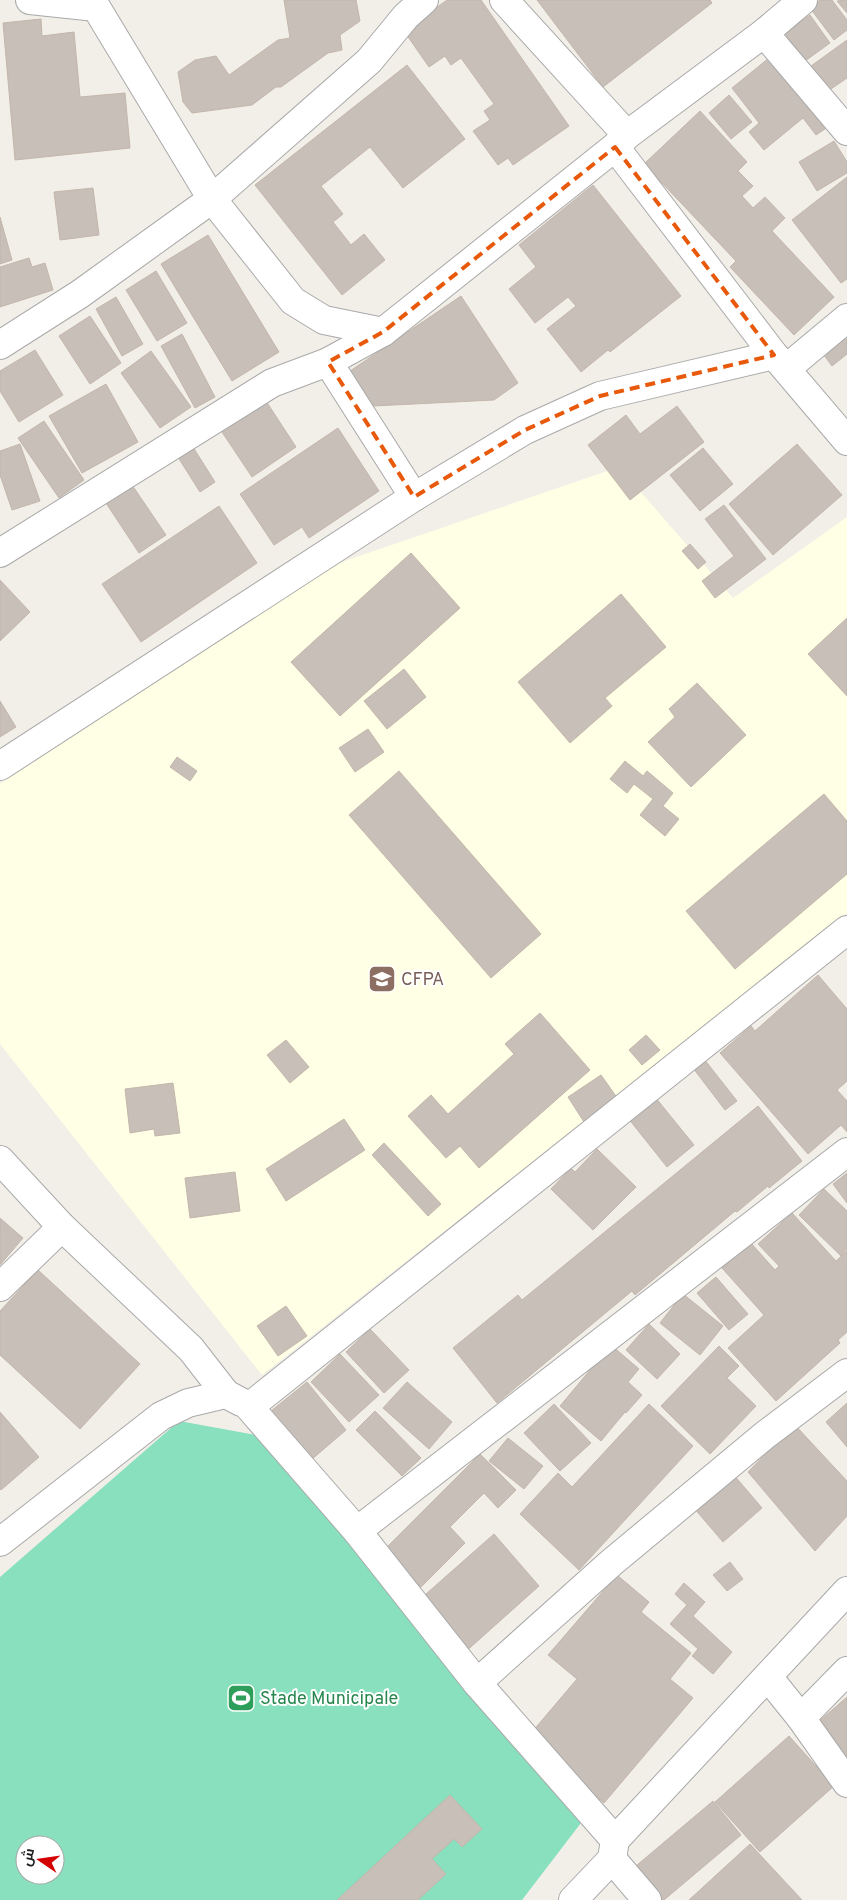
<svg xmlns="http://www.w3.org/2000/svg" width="847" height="1900" viewBox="0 0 847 1900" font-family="Overpass,Cairo,sans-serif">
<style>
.education{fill:#ffffe5}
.pitch{fill:#88e0be;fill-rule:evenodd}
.building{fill:#c7bfb8;stroke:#c4b6ab}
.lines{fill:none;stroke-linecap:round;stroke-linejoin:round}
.minor-casing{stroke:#a9a9a9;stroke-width:30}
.minor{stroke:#fff;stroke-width:28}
.marked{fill:none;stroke:#e8590c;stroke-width:4;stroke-dasharray:10 6;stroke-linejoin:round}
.labels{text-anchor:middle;stroke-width:4;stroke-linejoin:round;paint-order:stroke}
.education-label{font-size:18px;fill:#785e54;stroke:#fff;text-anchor:start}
.leisure-label{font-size:18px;fill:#27864d;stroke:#fff;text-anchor:start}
</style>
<rect width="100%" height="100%" fill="#f2efe9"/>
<path class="education" d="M619 467 733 598 847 517V913L262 1375 0 1044V784L304 580 342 562Z"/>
<path class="pitch" d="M179 1421 261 1436 584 1819 522 1900H0V1577ZM25 1845H55V1875H25Z"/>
<g class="building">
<path d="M284 0H356L360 21 340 35 342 50 328 53 281 87H276L252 105 192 113 183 102 178 72 195 60 216 56 229 75 278 40 290 38Z"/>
<path d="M447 0H481L569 126 513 165 508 158 498 165 473 131 490 120 484 111 494 104 461 58 451 65 445 56 429 67 404 31Z"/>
<path d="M537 0H710L712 3 603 87Z"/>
<path d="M820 0H832L847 20V30L834 40 810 8Z"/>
<path d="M847 0V13L837 1Z"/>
<path d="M810 15 830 43 805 61 785 33Z"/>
<path d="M41 19 42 36 74 32 80 97 125 93 130 148 15 160 3 23Z"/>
<path d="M847 40V78L828 91 811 66Z"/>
<path d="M769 58 825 129 816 135 803 118 764 150 749 132 759 123 732 88Z"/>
<path d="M407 65 465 139 403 188 370 147 321 186 343 214 333 222 351 245 364 234 385 260 342 295 255 185Z"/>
<path d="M729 95 752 122 731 139 709 113Z"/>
<path d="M700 111 747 162 738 171 753 186 742 196 753 208 765 197 785 218 772 231 834 297 794 335 730 267 736 261 644 164Z"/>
<path d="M834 141 847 162V173L817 191 799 162Z"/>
<path d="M847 177V279L841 283 792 220Z"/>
<path d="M593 185 681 296 610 352 608 350 581 372 547 329 576 306 568 297 535 323 509 289 536 267 519 245Z"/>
<path d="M93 188 99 235 60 240 54 192Z"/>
<path d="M0 217 12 260 0 264Z"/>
<path d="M208 235 279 352 232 381 161 264Z"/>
<path d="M29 258 32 267 45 263 53 290 0 307V267Z"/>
<path d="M156 271 187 323 157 341 126 290Z"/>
<path d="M461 296 518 383 494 400 373 406 350 371Z"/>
<path d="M116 297 143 344 122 356 96 309Z"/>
<path d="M90 316 121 363 90 384 59 336Z"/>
<path d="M840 331 847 340V354L832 366 818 347Z"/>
<path d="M182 334 215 397 195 408 161 346Z"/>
<path d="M35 350 63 395 19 422 0 391V371Z"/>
<path d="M151 351 191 407 160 428 121 373Z"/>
<path d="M106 384 138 442 82 473 49 416Z"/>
<path d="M264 398 296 447 252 477 220 429Z"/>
<path d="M677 406 704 442 630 500 588 445 626 415 640 434Z"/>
<path d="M44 421 84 480 59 498 18 438Z"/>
<path d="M338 428 379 491 309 538 302 527 274 545 240 494Z"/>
<path d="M20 444 40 501 12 510 0 475V451Z"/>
<path d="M191 444 215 482 200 492 176 454Z"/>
<path d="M797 444 842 495 773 555 729 504Z"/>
<path d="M703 448 733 484 700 511 670 475Z"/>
<path d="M130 482 166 535 139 553 104 500Z"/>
<path d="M724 505 766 559 715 598 702 581 734 556 705 519Z"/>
<path d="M219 506 257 563 141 642 102 584Z"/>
<path d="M690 544 706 562 698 569 682 551Z"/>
<path d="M411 553 460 608 340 716 291 662Z"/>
<path d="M0 580 30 612 0 641Z"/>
<path d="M621 594 666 647 605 698 612 706 570 743 518 682Z"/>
<path d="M847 618V696L808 654Z"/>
<path d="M404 669 426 697 387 729 364 701Z"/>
<path d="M697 683 746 735 691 787 648 742 675 717 669 709Z"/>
<path d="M0 701 16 727 0 737Z"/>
<path d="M368 729 384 752 355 772 339 748Z"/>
<path d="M177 757 197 771 190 781 170 767Z"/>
<path d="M625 761 643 776 647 771 673 793 663 806 679 819 665 836 640 815 653 799 634 784 627 793 610 779Z"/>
<path d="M399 771 541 934 491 978 349 815Z"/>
<path d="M824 794 847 821V874L735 969 686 911Z"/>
<path d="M818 975 847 1009V1081L837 1090 847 1101V1132L841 1125 808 1154 720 1053 751 1026 755 1031Z"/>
<path d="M540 1013 590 1070 479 1168 460 1146 446 1158 408 1116 431 1095 448 1114 514 1054 505 1044Z"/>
<path d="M646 1035 660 1050 642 1065 629 1050Z"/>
<path d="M286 1040 309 1067 290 1083 267 1055Z"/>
<path d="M704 1059 737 1101 725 1110 693 1068Z"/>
<path d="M601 1075 618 1099 584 1122 568 1097Z"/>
<path d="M173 1083 180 1133 155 1136 154 1129 130 1133 125 1089Z"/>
<path d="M655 1097 694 1145 667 1167 628 1118Z"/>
<path d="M758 1106 802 1161 769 1188 768 1186 737 1212 735 1211 635 1295 632 1291 497 1403 453 1348 518 1295 522 1300Z"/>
<path d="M344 1119 365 1150 286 1201 266 1169Z"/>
<path d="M384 1143 441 1204 428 1216 372 1155Z"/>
<path d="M597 1149 636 1187 593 1230 551 1189 571 1168 575 1172Z"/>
<path d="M235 1172 240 1211 190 1218 185 1178Z"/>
<path d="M847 1173V1203L833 1184Z"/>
<path d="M824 1189 847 1211V1249L841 1256 799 1215Z"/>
<path d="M792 1213 836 1261 847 1251V1332L838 1340 840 1343 776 1401 728 1348 764 1315 722 1268 750 1242 775 1270 779 1266 758 1244Z"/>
<path d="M0 1218 23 1238 0 1265Z"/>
<path d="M38 1270 140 1364 80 1429 0 1355V1311Z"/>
<path d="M716 1277 748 1314 729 1330 697 1293Z"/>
<path d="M683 1294 723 1326 700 1355 660 1323Z"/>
<path d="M286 1306 307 1336 278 1356 257 1326Z"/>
<path d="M649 1324 680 1354 657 1379 626 1350Z"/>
<path d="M370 1329 409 1370 384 1393 346 1352Z"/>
<path d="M611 1345 639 1369 628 1382 642 1395 626 1413 625 1412 601 1441 560 1406Z"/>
<path d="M719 1346 739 1366 727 1378 756 1406 710 1454 661 1406Z"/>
<path d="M340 1354 379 1395 349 1422 311 1382Z"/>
<path d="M307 1382 346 1430 311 1460 271 1411Z"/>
<path d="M407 1382 452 1422 429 1449 383 1408Z"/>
<path d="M847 1403V1447L826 1422Z"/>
<path d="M554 1404 591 1443 560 1471 524 1433Z"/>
<path d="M649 1404 693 1446 579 1570 520 1514 558 1473 572 1487Z"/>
<path d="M375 1411 421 1458 402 1476 356 1430Z"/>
<path d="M0 1412 39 1457 1 1490 0 1489Z"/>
<path d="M794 1424 847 1481V1516L815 1551 748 1472Z"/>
<path d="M508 1438 543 1466 524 1489 489 1461Z"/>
<path d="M480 1454 516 1490 498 1508 484 1493 450 1527 465 1543 421 1587 384 1550Z"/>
<path d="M733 1474 762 1508 723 1542 694 1508Z"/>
<path d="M494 1534 539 1586 463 1654 417 1602Z"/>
<path d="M730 1562 743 1579 727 1591 713 1575Z"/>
<path d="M617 1575 649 1602 641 1612 691 1653 670 1679 693 1698 604 1803 549 1757 532 1732 577 1679 548 1655Z"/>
<path d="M684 1583 705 1602 693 1616 732 1652 713 1674 692 1656 698 1649 670 1624 687 1605 675 1594Z"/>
<path d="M847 1697V1761L816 1724Z"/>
<path d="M789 1736 834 1786 760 1852 715 1802Z"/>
<path d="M450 1795 482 1829 462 1847 454 1839 432 1859 446 1874 418 1900H337Z"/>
<path d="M713 1801 741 1835 664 1900H654L630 1871Z"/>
<path d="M750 1844 802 1900H689Z"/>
</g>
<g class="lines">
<g class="minor-casing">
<g id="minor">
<path d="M30 0 96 7 212 199 293 301 324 320 383 332"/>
<path d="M504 0 627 135"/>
<path d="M803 0 764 33 627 135 615 147 774 355 847 441"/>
<path d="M764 33 847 131"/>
<path d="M0 345 80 294 212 199 369 61 406 16 424 0"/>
<path d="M328 362 414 497"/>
<path d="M787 368 847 318"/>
<path d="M0 553 272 383 328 362 383 332 615 147"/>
<path d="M0 766 414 497 525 430 600 396 774 355"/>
<path d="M0 1160 62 1227 191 1349 226 1394"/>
<path d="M0 1287 62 1227"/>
<path d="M357 1531 847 1152"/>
<path d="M0 1542 161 1416 188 1403 226 1394 241 1402"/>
<path d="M768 1677 801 1718 847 1783"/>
<path d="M477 1683 611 1563 765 1435 847 1373"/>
<path d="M801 1718 847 1671"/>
<path d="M615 1840 477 1683 357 1531 249 1407 847 930"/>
<path d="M612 1859 647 1900"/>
<path d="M573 1900 612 1859 615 1840 847 1591"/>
</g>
</g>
<use href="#minor" class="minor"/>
</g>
<path class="marked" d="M615 147 774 355 600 396 525 430 414 497 328 362 383 332Z"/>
<defs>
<g id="university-square" transform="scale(1.4375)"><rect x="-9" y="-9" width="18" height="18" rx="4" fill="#8d6e63" stroke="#fff"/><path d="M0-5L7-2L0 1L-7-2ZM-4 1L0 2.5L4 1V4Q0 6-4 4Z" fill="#fff"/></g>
<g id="stadium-square" transform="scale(1.4375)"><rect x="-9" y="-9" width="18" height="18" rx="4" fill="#2e9e5b" stroke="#fff"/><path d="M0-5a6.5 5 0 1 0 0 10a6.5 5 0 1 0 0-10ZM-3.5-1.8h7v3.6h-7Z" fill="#fff"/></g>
</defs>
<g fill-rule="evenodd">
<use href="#university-square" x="382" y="979"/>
<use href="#stadium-square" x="241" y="1698"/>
</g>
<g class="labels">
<g class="education-label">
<text x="401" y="985">CFPA</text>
</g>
<g class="leisure-label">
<text x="260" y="1704">Stade Municipale</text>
</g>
</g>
<g transform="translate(40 1860) rotate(283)"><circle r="24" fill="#ffffff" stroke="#a7a7a7"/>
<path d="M0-4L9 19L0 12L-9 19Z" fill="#d40000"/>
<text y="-8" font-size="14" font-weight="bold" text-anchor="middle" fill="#222222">ش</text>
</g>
</svg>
